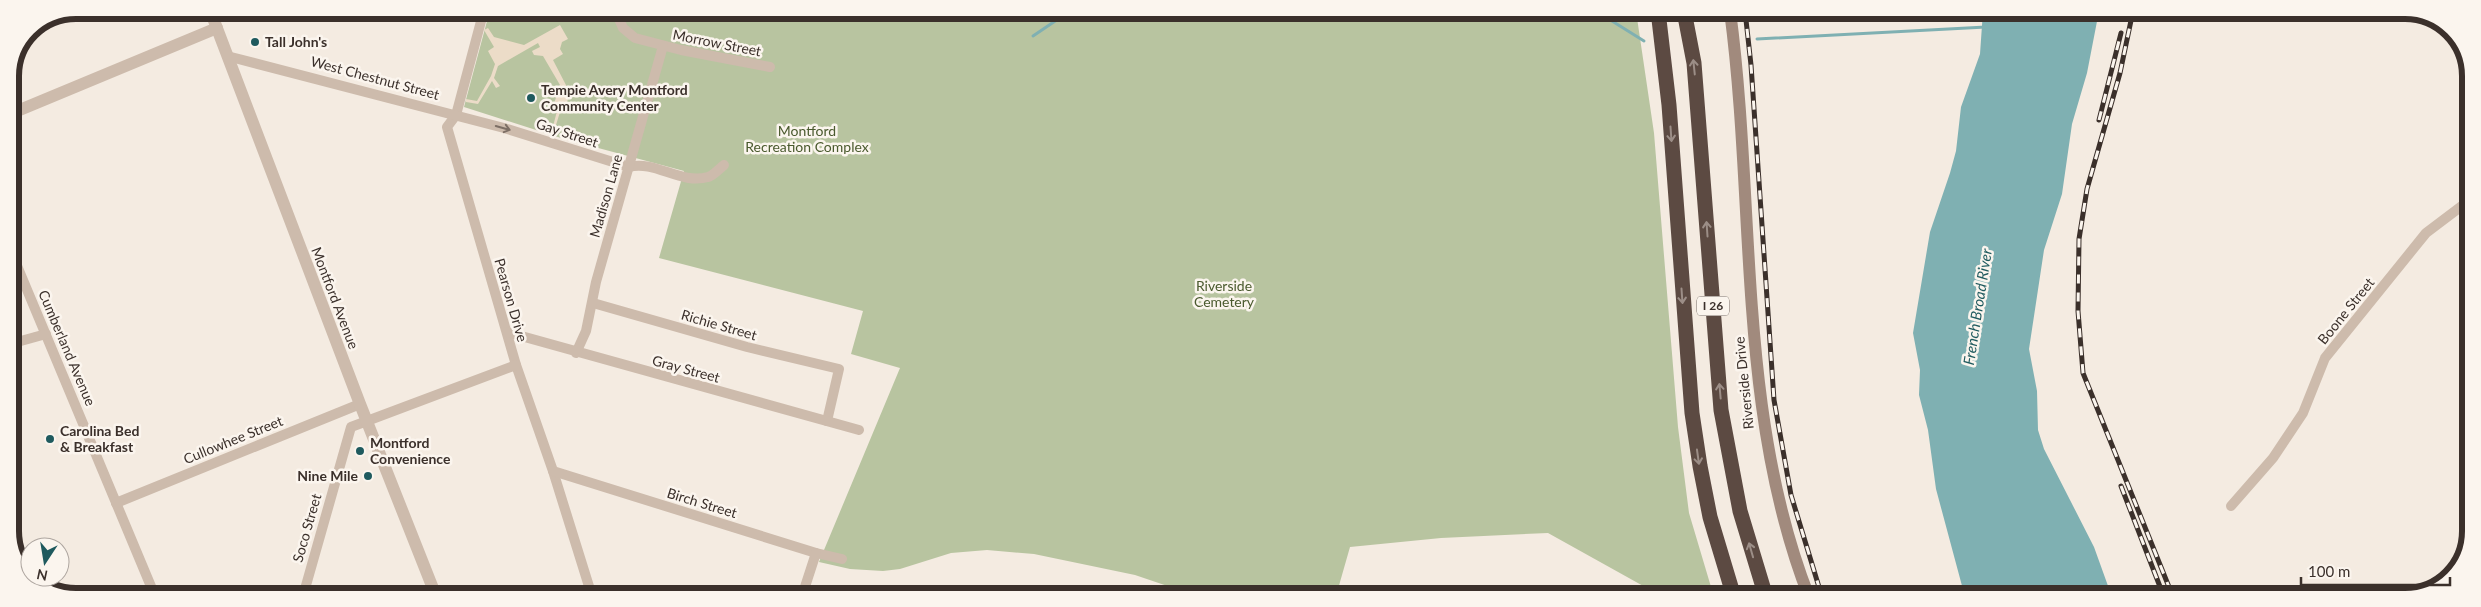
<svg xmlns="http://www.w3.org/2000/svg" width="2481" height="607" viewBox="0 0 2481 607" font-family="Lato,sans-serif">
<style>
.green{fill:#b8c4a0}
.plaza{fill:#ecdcc8}
.water{fill:#7fb0b2}
.lines{fill:none;stroke-linecap:round;stroke-linejoin:round}
.stream{stroke:#7fb0b2;stroke-width:3}
.minor{stroke:#cdbbac;stroke-width:10}
.tertiary{stroke:#cdbbac;stroke-width:12}
.secondary{stroke:#a18a7d;stroke-width:12}
.motorway{stroke:#5c4a42;stroke-width:15}
.rail-casing{stroke:#3b302b;stroke-width:5}
.rail{stroke:#fbf5ee;stroke-width:3;stroke-dasharray:9;stroke-linecap:butt}
.oneway{stroke:#9c8e87}
.oneway2{stroke:#7d6f65}
.poi-dot{fill:#1f5a5e;stroke:#fbf5ee;stroke-width:2}
.labels{text-anchor:middle;stroke-width:5;stroke-linejoin:round;paint-order:stroke}
.shield{fill:#fbf5ee;stroke:#756b66;stroke-width:1}
.shield-label{font-size:12px;font-weight:bold;fill:#3b302b}
.poi-label{font-size:14px;font-weight:bold;fill:#3b302b;stroke:#fbf5ee;text-anchor:start}
.street-label{font-size:14px;fill:#3b302b;stroke:#fbf5ee}
.park-label{font-size:14px;fill:#4a5a2e;stroke:#fbf5ee}
.water-label{font-size:15px;font-style:italic;fill:#1f5a5e;stroke:#fbf5ee}
.rim{fill:none;stroke:#3b302b;stroke-width:6}
</style>
<rect width="100%" height="100%" fill="#f4ebe1"/>
<path class="green" d="M490 10 1636 11 1654 133 1678 427 1689 513 1714 597H1663L1548 533 1441 538 1350 547 1336 596H1197L1135 575 1034 554 987 550 951 553 900 569 883 571 850 569 819 562 900 368 851 354 863 311 659 258 684 171 561 138 464 107Z"/>
<path class="plaza" d="M560 25 568 39 562 42 560 49 563 54 553 60 567 87 571 88 564 113 560 112 552 138H550L557 111 552 110 560 85 543 56 534 55 532 51 540 47 538 43 498 66 494 78 500 86 496 88 492 81 478 104 466 102V99L477 101 491 76 495 64 488 51 494 47 484 30 488 28 494 37 524 45Z"/>
<path class="water" d="M1983 11H2099L2087 73 2072 124 2062 194 2044 250 2029 349 2037 391 2038 430 2044 449 2094 547 2112 597H1965L1936 489 1928 430 1919 395 1920 370 1913 333 1930 232 1950 173 1956 151 1961 107 1980 54Z"/>
<g class="lines">
<g class="stream">
<path d="M1596 11 1644 41"/>
<path d="M1033 36 1070 11"/>
<path d="M1757 39 1986 27"/>
</g>
<g class="minor">
<path d="M484 10 456 115 447 127 516 365 553 471 592 596"/>
<path d="M615 10 623 28 635 38 681 50 770 67"/>
<path d="M227 56 504 128 629 167C655 160 681 185 708 177 713 176 719 169 724 165"/>
<path d="M10 249 155 596"/>
<path d="M593 303 747 347 839 369 827 421"/>
<path d="M507 332 859 430"/>
<path d="M10 344 46 334"/>
<path d="M576 353 586 331 596 282 663 46"/>
<path d="M553 471 816 553 842 559"/>
<path d="M116 503 360 404"/>
<path d="M2231 506 2273 458 2303 413 2325 358 2426 233 2471 199"/>
<path d="M303 596 351 427 516 365"/>
<path d="M802 596 816 553"/>
</g>
<g class="tertiary">
<path d="M210 10 360 404 436 596"/>
<path d="M10 114 217 28"/>
</g>
<path class="secondary" d="M1730 11C1756 206 1736 410 1809 597"/>
<g class="motorway">
<path d="M1658 11 1669 105 1692 413 1700 466 1710 517 1734 597"/>
<path d="M1684 11 1694 63 1721 410 1740 511 1766 597"/>
</g>
<g class="rail-casing">
<g id="rail">
<path d="M1745 11 1751 65 1774 400 1791 495 1822 597"/>
<path d="M2133 11 2120 73 2087 189 2079 239 2078 311 2083 373 2173 597"/>
<path d="M2099 120 2121 33"/>
<path d="M2121 486 2164 597"/>
</g>
</g>
<use href="#rail" class="rail"/>
</g>
<defs><path id="oneway-shaft" d="M-6 0H5M1.5-3L5.5 0L1.5 3" fill="none" stroke-width="1.6" stroke-linecap="round" stroke-linejoin="round" transform="scale(1.25)"/></defs>
<g class="oneway">
<use href="#oneway-shaft" transform="translate(1694 67) rotate(-96)"/>
<use href="#oneway-shaft" transform="translate(1671 134) rotate(86)"/>
<use href="#oneway-shaft" transform="translate(1707 229) rotate(-94)"/>
<use href="#oneway-shaft" transform="translate(1682 296) rotate(86)"/>
<use href="#oneway-shaft" transform="translate(1720 391) rotate(-95)"/>
<use href="#oneway-shaft" transform="translate(1698 457) rotate(82)"/>
<use href="#oneway-shaft" transform="translate(1751 550) rotate(-106)"/>
</g>
<use class="oneway2" href="#oneway-shaft" transform="translate(503 128) rotate(16)"/>
<g class="poi-dot">
<circle cx="255" cy="42" r="5"/>
<circle cx="531" cy="98" r="5"/>
<circle cx="50" cy="439" r="5"/>
<circle cx="360" cy="451" r="5"/>
<circle cx="368" cy="476" r="5"/>
</g>
<g class="labels">
<rect class="shield" x="1697" y="296.5" width="32" height="19" rx="4"/>
<g class="shield-label">
<text x="1713" y="310">I 26</text>
</g>
<g class="poi-label">
<text x="265" y="47">Tall John's</text>
<text x="541" y="95">Tempie Avery Montford<tspan x="541" dy="16">Community Center</tspan></text>
<text x="60" y="436">Carolina Bed<tspan x="60" dy="16">&amp; Breakfast</tspan></text>
<text x="370" y="448">Montford<tspan x="370" dy="16">Convenience</tspan></text>
<text x="358" y="481" text-anchor="end">Nine Mile</text>
</g>
<g class="street-label">
<text transform="translate(717 43) rotate(11)" y="5">Morrow Street</text>
<text transform="translate(375 78) rotate(15)" y="5">West Chestnut Street</text>
<text transform="translate(567 133) rotate(18)" y="5">Gay Street</text>
<text transform="translate(606 196) rotate(-74)" y="5">Madison Lane</text>
<text transform="translate(335 298) rotate(69)" y="5">Montford Avenue</text>
<text transform="translate(511 300) rotate(74)" y="5">Pearson Drive</text>
<text transform="translate(2346 311) rotate(-51)" y="5">Boone Street</text>
<text transform="translate(719 325) rotate(16)" y="5">Richie Street</text>
<text transform="translate(67 348) rotate(67)" y="5">Cumberland Avenue</text>
<text transform="translate(686 369) rotate(15)" y="5">Gray Street</text>
<text transform="translate(1744 383) rotate(-96)" y="5">Riverside Drive</text>
<text transform="translate(233 440) rotate(-22)" y="5">Cullowhee Street</text>
<text transform="translate(702 503) rotate(17)" y="5">Birch Street</text>
<text transform="translate(307 528) rotate(-74)" y="5">Soco Street</text>
</g>
<g class="park-label">
<text x="807" y="136">Montford<tspan x="807" dy="16">Recreation Complex</tspan></text>
<text x="1224" y="291">Riverside<tspan x="1224" dy="16">Cemetery</tspan></text>
</g>
<g class="water-label">
<text transform="translate(1978 307) rotate(-81)" y="5">French Broad River</text>
</g>
</g>
<path d="M0 0H2481V607H0ZM76 19H2405A57 57 0 0 1 2462 76V531A57 57 0 0 1 2405 588H76A57 57 0 0 1 19 531V76A57 57 0 0 1 76 19Z" fill="#fbf5ee" fill-rule="evenodd"/>
<path class="rim" d="M76 19H2405A57 57 0 0 1 2462 76V531A57 57 0 0 1 2405 588H76A57 57 0 0 1 19 531V76A57 57 0 0 1 76 19Z"/>
<g transform="translate(45 562) rotate(192)"><circle r="24" fill="#fbf5ee" stroke="#aea6a0"/>
<path d="M0-4L9 19L0 12L-9 19Z" fill="#1f5a5e"/>
<text y="-8" font-size="14" font-weight="bold" text-anchor="middle" fill="#3b302b">N</text>
</g>
<path d="M2301 577v8h149v-8" fill="none" stroke="#3b302b" stroke-width="2.5"/>
<text x="2308" y="577" font-size="15" fill="#3b302b" stroke="#fbf5ee" stroke-width="4" paint-order="stroke">100 m</text>
</svg>
